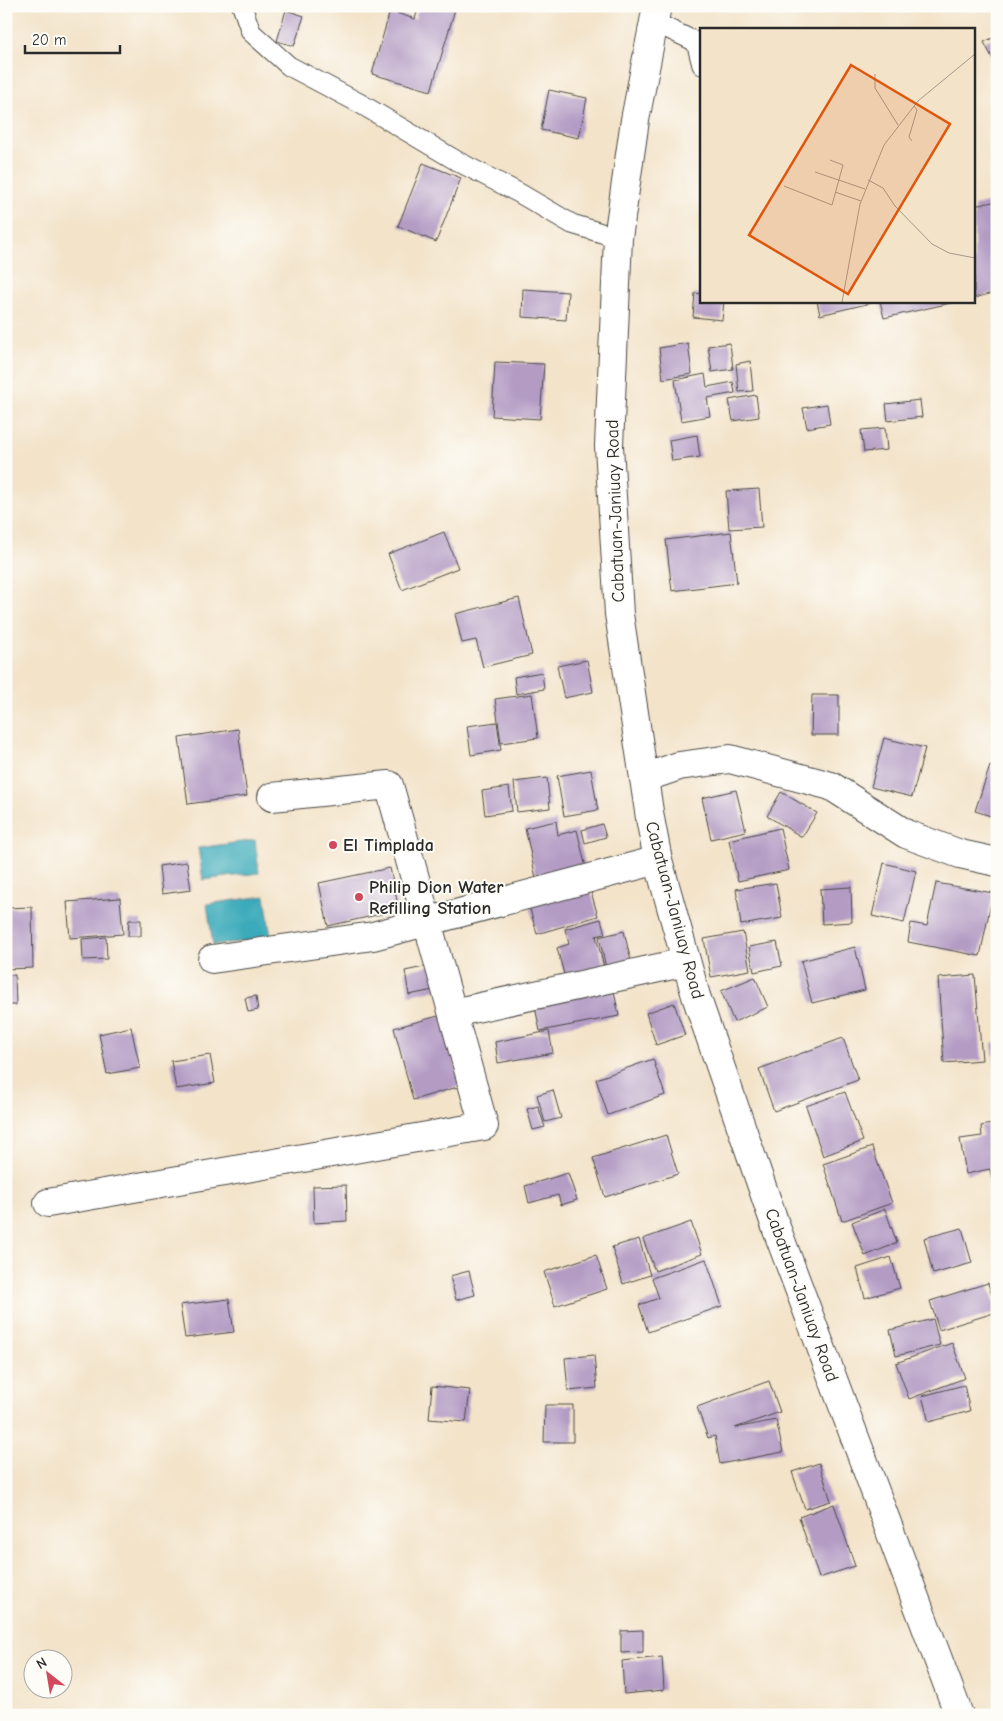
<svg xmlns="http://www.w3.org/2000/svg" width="1003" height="1721" viewBox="0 0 1003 1721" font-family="'Comic Neue',sans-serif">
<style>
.water{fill:#3baaba;stroke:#336a72}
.building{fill:#b39bc4}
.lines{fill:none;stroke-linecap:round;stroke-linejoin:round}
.service-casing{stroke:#494743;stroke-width:21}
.minor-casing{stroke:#494743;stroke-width:30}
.primary-casing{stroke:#494743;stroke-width:30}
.service{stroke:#fff;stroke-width:19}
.minor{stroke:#fff;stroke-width:28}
.primary{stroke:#fff;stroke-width:28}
.poi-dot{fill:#d1495b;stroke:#fdfcf7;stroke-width:2}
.labels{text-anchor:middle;stroke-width:4;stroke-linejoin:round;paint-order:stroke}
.street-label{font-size:18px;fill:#2b2b2b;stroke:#fdfcf7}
.poi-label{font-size:18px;font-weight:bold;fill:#2b2b2b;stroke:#fdfcf7;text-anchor:start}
.inset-road{fill:none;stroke:#a3998a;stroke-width:1}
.view{fill:#df570e;fill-opacity:0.15;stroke:#df570e;stroke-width:2.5}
.inset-edge{fill:none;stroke:#2b2b2b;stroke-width:2.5}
</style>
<rect width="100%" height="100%" fill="#fdfcf7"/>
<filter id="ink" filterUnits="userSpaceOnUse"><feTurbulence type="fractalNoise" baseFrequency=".02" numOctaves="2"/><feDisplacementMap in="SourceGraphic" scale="10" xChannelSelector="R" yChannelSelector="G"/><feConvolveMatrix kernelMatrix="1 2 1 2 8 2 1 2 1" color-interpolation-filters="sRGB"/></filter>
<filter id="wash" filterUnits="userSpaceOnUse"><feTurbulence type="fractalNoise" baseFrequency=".0096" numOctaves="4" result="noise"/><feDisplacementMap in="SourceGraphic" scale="20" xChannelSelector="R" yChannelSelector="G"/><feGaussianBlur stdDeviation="1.12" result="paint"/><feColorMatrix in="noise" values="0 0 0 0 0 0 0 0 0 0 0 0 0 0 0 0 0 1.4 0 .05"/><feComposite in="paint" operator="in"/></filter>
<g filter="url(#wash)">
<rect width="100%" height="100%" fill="#f3e3c9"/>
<g class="water">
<path d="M255 840 259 873 203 880 198 848Z"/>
<path d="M265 896 271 938 213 945 207 904Z"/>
</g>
<g id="blocks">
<g class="building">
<path d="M419 6H456L431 91 372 74 390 11 415 19Z"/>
<path d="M286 10 304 16 294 46 277 41Z"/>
<path d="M997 36V67L984 42Z"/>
<path d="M549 90 587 98 579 138 541 130Z"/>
<path d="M423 163 461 178 436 242 398 226Z"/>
<path d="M997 201V292L974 298V206Z"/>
<path d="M523 289 568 292 566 320 522 317Z"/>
<path d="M695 293 702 294V301H724L722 320 693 317Z"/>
<path d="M817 301H871V303L820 315Z"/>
<path d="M880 301H955V302L884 318Z"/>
<path d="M688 343 692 374 663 379 659 348Z"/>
<path d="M730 343 733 369 712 372 708 346Z"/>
<path d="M750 361 753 391 739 392 736 364Z"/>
<path d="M495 362 544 364 540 419 492 416Z"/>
<path d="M705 374 707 387 733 382 735 393 707 398 710 416 681 421 675 380Z"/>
<path d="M756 395 759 417 733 421 729 400Z"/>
<path d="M920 400 922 417 888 421 886 404Z"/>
<path d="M827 404 830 424 807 428 803 408Z"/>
<path d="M885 428 887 450 864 452 861 430Z"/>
<path d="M697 435 700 457 672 461 669 440Z"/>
<path d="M759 489 762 527 729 529 726 491Z"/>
<path d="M444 532 458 568 402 590 388 554Z"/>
<path d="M731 532 737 583 672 591 666 540Z"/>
<path d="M519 598 532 655 483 667 476 640 462 643 455 614Z"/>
<path d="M587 660 593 692 564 698 557 666Z"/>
<path d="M542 672 544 689 516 694 514 677Z"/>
<path d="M532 694 538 738 501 743 495 699Z"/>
<path d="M812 695H839V735H811Z"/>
<path d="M497 722 501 750 471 755 467 726Z"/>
<path d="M238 729 247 796 188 804 179 738Z"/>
<path d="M884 738 925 748 912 797 871 787Z"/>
<path d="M990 766 997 768V818L975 811Z"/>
<path d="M591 770 598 810 564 816 557 776Z"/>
<path d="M547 778 550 808 517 812 514 782Z"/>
<path d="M509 787 512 811 485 815 482 791Z"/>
<path d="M736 790 746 831 711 839 702 798Z"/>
<path d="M781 792 817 813 802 837 767 816Z"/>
<path d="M556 821 558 835 577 830 586 868 536 878 525 828Z"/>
<path d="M602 824 606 837 585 843 582 830Z"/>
<path d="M780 828 789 870 738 881 729 840Z"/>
<path d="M187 862 191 890 162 894 159 866Z"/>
<path d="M884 863 916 871 904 923 872 916Z"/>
<path d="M390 868 399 910 328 926 319 883Z"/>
<path d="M776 883 782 918 741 925 736 889Z"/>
<path d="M936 883 993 893 980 956 908 942 911 923 927 926Z"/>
<path d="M589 885 598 916 537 934 528 902Z"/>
<path d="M851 887 852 922 822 924 820 889Z"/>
<path d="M120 898 123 934 70 938 67 902Z"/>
<path d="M32 907 33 968 6 969V908Z"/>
<path d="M601 919 605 934 596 936 604 967 565 978 557 948 569 944 565 929Z"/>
<path d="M129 920H141V936H128Z"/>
<path d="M624 931 632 966 607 972 599 937Z"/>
<path d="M743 932 750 970 711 977 704 939Z"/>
<path d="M106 937 107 959 83 960 82 939Z"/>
<path d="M777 942 782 966 754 972 749 947Z"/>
<path d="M855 947 865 990 812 1003 801 961Z"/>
<path d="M433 965 438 989 409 995 405 971Z"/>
<path d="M6 975H15L16 1005H6Z"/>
<path d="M975 975 982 1060 944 1063 938 978Z"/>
<path d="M755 977 768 1007 734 1022 721 991Z"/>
<path d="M613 986 619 1016 540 1031 534 1002Z"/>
<path d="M256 996 258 1010 248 1012 245 998Z"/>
<path d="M674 1003 685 1035 656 1045 646 1013Z"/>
<path d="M442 1015 461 1086 413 1100 394 1028Z"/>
<path d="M131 1027 140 1068 107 1074 99 1034Z"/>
<path d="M549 1031 553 1053 498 1063 495 1042Z"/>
<path d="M843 1038 858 1080 774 1111 759 1069Z"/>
<path d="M997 1042V1075H996L992 1043Z"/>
<path d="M210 1055 215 1083 176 1089 171 1061Z"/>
<path d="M653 1059 665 1095 608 1115 596 1079Z"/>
<path d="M553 1090 561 1118 545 1122 537 1095Z"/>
<path d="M845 1092 863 1141 823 1156 806 1106Z"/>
<path d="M538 1106 545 1127 533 1130 527 1109Z"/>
<path d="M997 1123V1182L992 1183 990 1169 966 1174 960 1139 982 1136 981 1126Z"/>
<path d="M666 1135 678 1174 605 1197 593 1158Z"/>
<path d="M872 1147 892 1203 842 1221 823 1164Z"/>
<path d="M568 1173 577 1200 561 1205 558 1195 529 1203 525 1186Z"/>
<path d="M346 1185 347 1221 314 1223 313 1186Z"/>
<path d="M885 1209 897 1243 865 1256 852 1222Z"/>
<path d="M691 1222 702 1254 655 1271 643 1239Z"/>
<path d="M962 1228 972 1263 933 1274 924 1238Z"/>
<path d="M639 1239 650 1275 623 1284 612 1247Z"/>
<path d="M596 1255 607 1289 555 1306 544 1272Z"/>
<path d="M891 1257 900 1288 865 1298 857 1268Z"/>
<path d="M706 1259 722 1306 648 1332 639 1305 659 1298 652 1278Z"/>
<path d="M469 1271 475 1295 456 1300 450 1276Z"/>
<path d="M988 1283 997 1312 939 1330 930 1301Z"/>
<path d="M229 1299 234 1332 185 1338 180 1305Z"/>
<path d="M933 1319 940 1345 896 1356 890 1330Z"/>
<path d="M952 1343 965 1378 909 1399 896 1363Z"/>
<path d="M594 1355 597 1388 568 1391 565 1358Z"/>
<path d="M769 1381 780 1412 735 1428 776 1420 783 1452 720 1464 715 1436 708 1438 697 1407Z"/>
<path d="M964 1385 970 1411 929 1422 922 1396Z"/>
<path d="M432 1386 470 1390 466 1422 429 1419Z"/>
<path d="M545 1405H573V1442H544Z"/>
<path d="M819 1463 831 1501 805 1509 792 1472Z"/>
<path d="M834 1504 855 1566 819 1578 799 1517Z"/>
<path d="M643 1630V1652L621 1653V1631Z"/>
<path d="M662 1657 664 1690 624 1694 622 1661Z"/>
</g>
</g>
</g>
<g filter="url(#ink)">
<use href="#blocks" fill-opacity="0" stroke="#494743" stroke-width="1"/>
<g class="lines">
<g class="service-casing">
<g id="service">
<path d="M242 6 251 32 289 66 361 104 457 161 519 193 572 224 618 238"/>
<path d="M654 22 696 42 702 65"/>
</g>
</g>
<g class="minor-casing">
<g id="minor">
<path d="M644 778 679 766 730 759 831 786 906 834 960 854 997 862"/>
<path d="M212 959 373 936 658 860"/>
<path d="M453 1013 686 962"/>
<path d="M48 1203 484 1126 389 785 272 797"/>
</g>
</g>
<g class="primary-casing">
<path id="primary" d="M657 6 635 120 618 238 609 446 619 614 650 818 658 860 696 996 777 1230 959 1715"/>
</g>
<use href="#service" class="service"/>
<use href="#minor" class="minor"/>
<use href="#primary" class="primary"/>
</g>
</g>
<g class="poi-dot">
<circle cx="333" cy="845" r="5"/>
<circle cx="359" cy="897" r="5"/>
</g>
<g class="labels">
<g class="street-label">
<text transform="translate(615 511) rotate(-92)" y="6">Cabatuan-Janiuay Road</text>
<text transform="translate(675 910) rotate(75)" y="6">Cabatuan-Janiuay Road</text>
<text transform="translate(802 1295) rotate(70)" y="6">Cabatuan-Janiuay Road</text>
</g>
<g class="poi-label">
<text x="343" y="851">El Timplada</text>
<text x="369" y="893">Philip Dion Water<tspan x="369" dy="21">Refilling Station</tspan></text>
</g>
</g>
<g transform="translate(700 28)">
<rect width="275" height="275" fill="#f3e3c9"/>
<path class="inset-road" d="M175 46V60L198 97M212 113 209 109 217 82 214 78M115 144 165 161M168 152 183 160 195 178 232 216 249 225 275 230M84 158 132 177 143 137 130 132M135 164 161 173M142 274 160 176 184 117 218 73 275 26"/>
<path class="view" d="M151 37 250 96 148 266 49 207Z"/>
<rect width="275" height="275" class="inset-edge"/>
</g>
<rect width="1003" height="1721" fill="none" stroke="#fdfcf7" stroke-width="25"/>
<g transform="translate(48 1674) rotate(329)"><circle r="24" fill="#fdfcf7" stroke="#a9a8a5"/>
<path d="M0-4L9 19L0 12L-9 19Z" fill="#d1495b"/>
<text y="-8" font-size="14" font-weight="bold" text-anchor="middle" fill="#2b2b2b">N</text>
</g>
<path d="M25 45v8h95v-8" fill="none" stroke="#2b2b2b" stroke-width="2.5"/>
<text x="32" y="45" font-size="15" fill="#2b2b2b" stroke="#fdfcf7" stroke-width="4" paint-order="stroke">20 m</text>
</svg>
